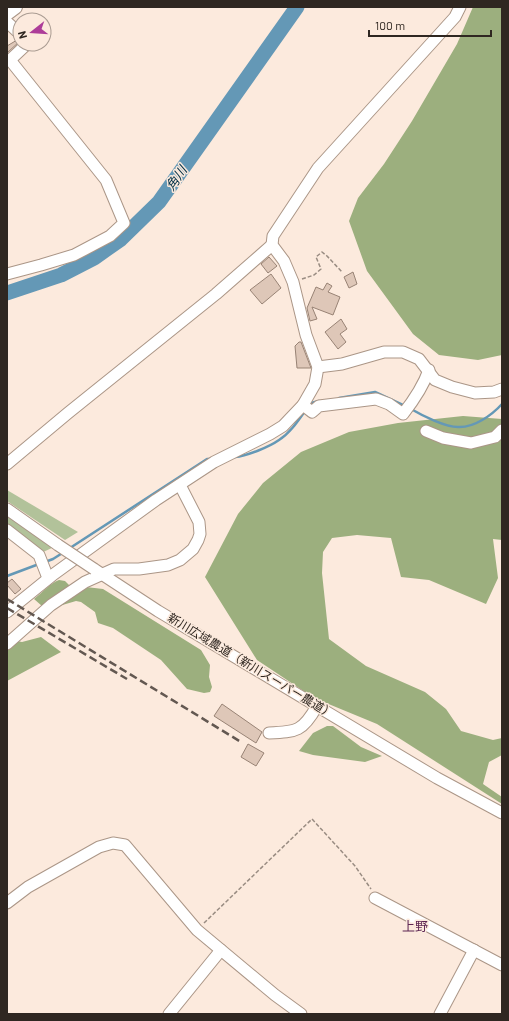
<svg xmlns="http://www.w3.org/2000/svg" width="509" height="1021" viewBox="0 0 509 1021" font-family="Barlow,'Noto Sans JP',sans-serif">
<style>
.green{fill:#b2c29a}
.forest{fill:#9caf7e}
.lines{fill:none;stroke-linecap:round;stroke-linejoin:round}
.stream{stroke:#6498b6;stroke-width:2.5}
.river{stroke:#6498b6;stroke-width:15}
.building{fill:#dec7b8;stroke:#988375}
.minor-casing{stroke:#ab9687;stroke-width:13}
.major-casing{stroke:#ab9687;stroke-width:16}
.path{stroke:#998c82;stroke-width:1.5;stroke-dasharray:4 2;stroke-linecap:butt}
.minor{stroke:#fff;stroke-width:11}
.major{stroke:#fff;stroke-width:14}
.rail{stroke:#635851;stroke-width:2.5;stroke-dasharray:8 4;stroke-linecap:butt}
.minor-bridge-casing{stroke:#ab9687;stroke-width:13;stroke-linecap:butt}
.minor-bridge{stroke:#fff;stroke-width:11}
.labels{text-anchor:middle;stroke-width:3;stroke-linejoin:round;paint-order:stroke}
.street-label{font-size:12px;fill:#2f2721;stroke:#fceadd}
.water-label{font-size:13px;font-style:italic;fill:#033248;stroke:#fceadd}
.neighbourhood-label{font-size:13px;fill:#5e2754;stroke:#fceadd}
</style>
<rect width="100%" height="100%" fill="#fceadd"/>
<g class="green">
<path d="M7 490 78 532 65 540 7 501Z"/>
<path d="M7 514 54 547 41 553 7 526Z"/>
</g>
<g class="forest">
<path d="M473 7H502V355L478 360 439 355 413 334 367 271 349 221 358 198 384 164 412 121 457 44Z"/>
<path d="M463 416 502 419V540L493 539 498 578 486 604 429 580 401 577 391 538 357 535 332 538 323 552 322 573 329 639 366 666 425 692 446 709 461 731 493 740 502 738V755L489 762 483 784 502 797V804L377 724 314 698 257 660 205 577 238 514 263 483 301 452 349 432 398 423Z"/>
<path d="M59 580 65 581 69 585 103 589 201 650 210 665 209 677 212 687 210 692 204 693 187 689 161 660 113 628 98 623 95 612 81 602 76 601 59 606 50 613 34 599C42 593 50 583 59 580Z"/>
<path d="M41 637 61 652 7 681V639L22 642Z"/>
<path d="M327 726H333L361 747 382 756 365 762 313 755 299 751 313 733Z"/>
</g>
<g class="lines">
<g class="stream">
<path d="M339 398 375 392 405 406"/>
<path d="M309 405 311 403 319 401"/>
<path d="M411 409C423 416 445 427 458 427 474 428 492 415 502 404"/>
<path d="M235 457C247 456 269 447 279 440 290 433 298 421 305 411"/>
<path d="M70 548 207 459H212"/>
<path d="M45 562 53 559 64 552"/>
<path d="M7 576 39 564"/>
</g>
<path class="river" d="M7 293 61 275 94 258 121 239 159 202 297 7"/>
</g>
<g class="building">
<path d="M17 40 20 41 7 53V46Z"/>
<path d="M269 257 277 266 268 273 261 264Z"/>
<path d="M353 272 357 284 349 288 344 277Z"/>
<path d="M271 274 281 288 262 304 250 290Z"/>
<path d="M327 283 332 286 328 292 340 297 333 315 312 307 317 319 310 321 307 308 316 287 323 290Z"/>
<path d="M341 319 347 329 340 334 346 342 338 349 325 332Z"/>
<path d="M299 342H301L311 368H297L295 346Z"/>
<path d="M12 579 21 589 15 594 7 585V583Z"/>
<path d="M222 704 262 732 256 743 214 716Z"/>
<path d="M248 744 264 753 256 766 241 757Z"/>
</g>
<g class="lines">
<g class="minor-casing">
<g id="minor">
<path d="M7 22 20 34"/>
<path d="M7 274 41 265 74 255 110 236 124 223 106 180 10 60 27 44"/>
<path d="M318 367 342 364 384 352H403L419 359 435 380 452 387 475 393 494 392 502 389"/>
<path d="M303 405 312 412 319 406 376 399 389 404 403 414C414 400 423 387 429 370"/>
<path d="M426 431 443 438 471 443 495 437 502 430"/>
<path d="M7 464 68 413 216 294 272 245"/>
<path d="M7 509 58 545"/>
<path d="M7 530 39 555 48 578"/>
<path d="M94 569 158 611 437 778 502 813"/>
<path d="M7 612 54 574 156 500 214 462 270 434 283 426 303 405 315 384 318 367 306 335 293 282 284 261 272 245 273 236 318 168 455 17 460 7"/>
<path d="M7 644 51 605 85 582 114 569H139L168 565 180 560 193 549 198 540 200 534 199 522 180 485"/>
<path d="M269 733C297 732 303 731 317 706"/>
<path d="M375 898 502 965"/>
<path d="M7 903 28 887 99 847 113 843 125 845 197 930 275 995 301 1014"/>
<path d="M169 1014 221 950"/>
<path d="M440 1014 474 950"/>
</g>
</g>
<g class="major-casing">
<path id="major" d="M7 13 15 7"/>
</g>
<g class="path">
<path d="M302 279 314 275 321 269 316 257 322 252 327 256 342 272"/>
<path d="M204 923 312 819 355 866 371 889"/>
</g>
<use href="#minor" class="minor"/>
<use href="#major" class="major"/>
<g class="rail">
<path d="M7 599 241 742"/>
<path d="M7 608 127 679"/>
</g>
<g class="minor-bridge-casing">
<path id="minor-bridge" d="M58 545 94 569"/>
</g>
<use href="#minor-bridge" class="minor-bridge"/>
</g>
<g class="labels">
<g class="street-label">
<text transform="translate(251 666) rotate(31)" y="4">新川広域農道（新川スーパー農道）</text>
</g>
<g class="water-label">
<text transform="translate(176 178) rotate(-55)" y="5">角川</text>
</g>
<g class="neighbourhood-label">
<text x="415" y="931">上野</text>
</g>
</g>
<rect width="509" height="1021" fill="none" stroke="#2f2721" stroke-width="16"/>
<g transform="translate(32 32) rotate(253)"><circle r="19" fill="#fceadd" stroke="#aa9c92"/>
<path d="M0-3L7 15L0 10L-7 15Z" fill="#ad3d99"/>
<text y="-6" font-size="11" font-weight="bold" text-anchor="middle" fill="#2f2721">N</text>
</g>
<path d="M369 30v6h122v-6" fill="none" stroke="#2f2721" stroke-width="2"/>
<text x="375" y="30" font-size="12" fill="#2f2721" stroke="#fceadd" stroke-width="3" paint-order="stroke">100 m</text>
</svg>
